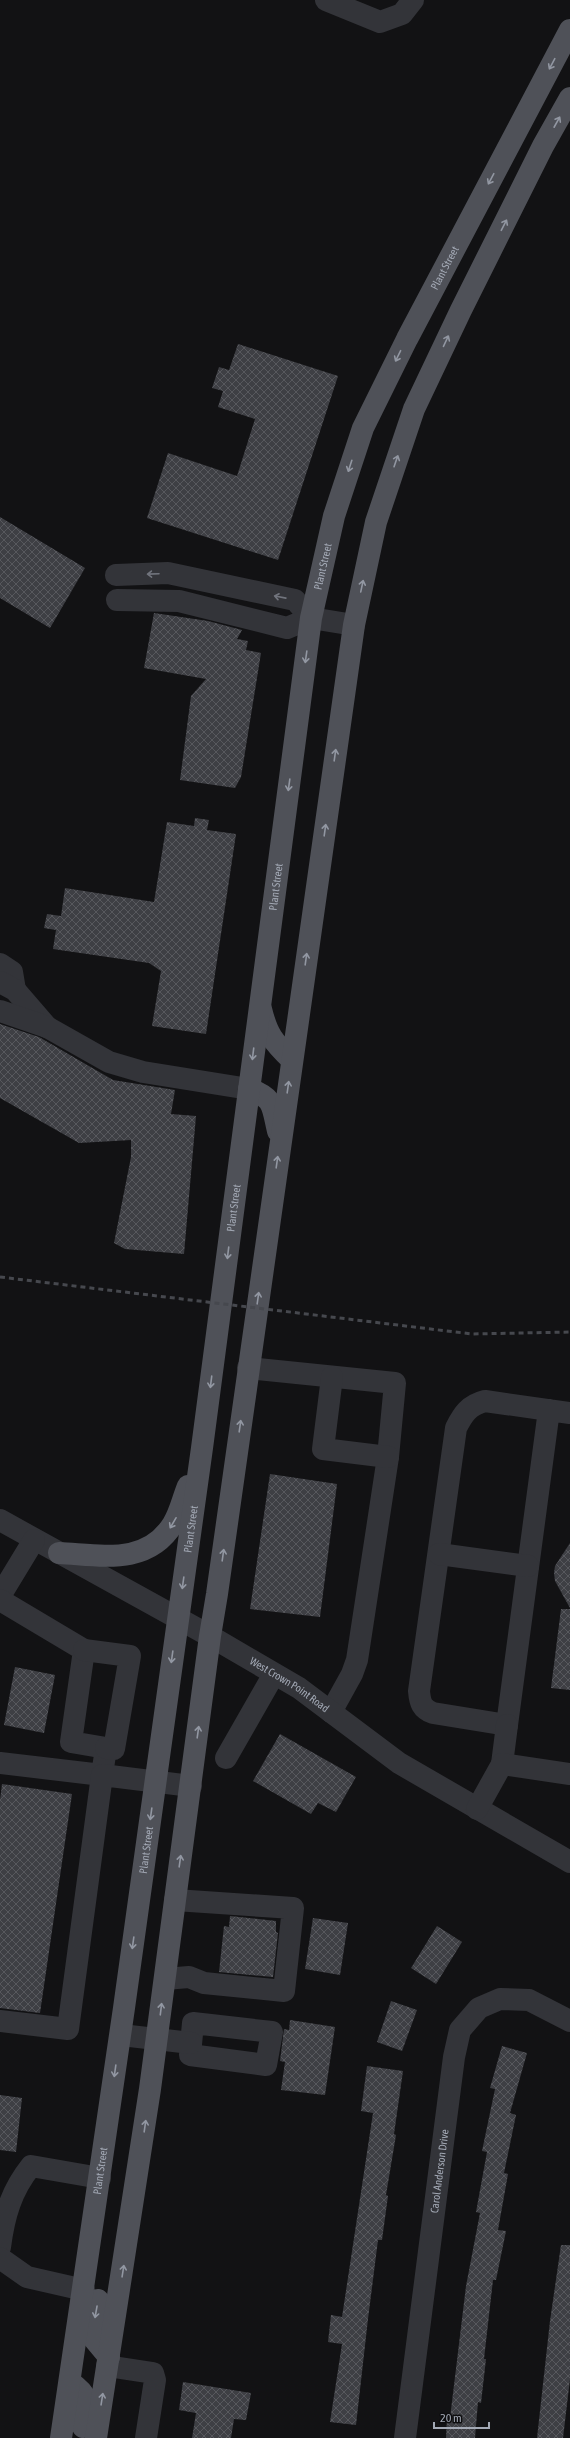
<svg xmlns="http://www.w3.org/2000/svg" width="570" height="2438" viewBox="0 0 570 2438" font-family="'Asap Condensed',sans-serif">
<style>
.building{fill:url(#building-cross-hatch)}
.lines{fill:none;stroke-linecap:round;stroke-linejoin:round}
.minor{stroke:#333439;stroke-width:22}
.major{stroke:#4f5158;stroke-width:22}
.rail{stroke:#46484e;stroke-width:3;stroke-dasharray:5 4;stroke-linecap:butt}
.oneway{stroke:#9297a2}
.oneway2{stroke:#71747d}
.labels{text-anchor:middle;stroke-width:3;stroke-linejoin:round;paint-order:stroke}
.street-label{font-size:11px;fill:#a3a9b5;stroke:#0d0d0f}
</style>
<defs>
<pattern id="building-cross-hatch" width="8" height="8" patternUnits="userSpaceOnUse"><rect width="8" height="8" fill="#3e3f44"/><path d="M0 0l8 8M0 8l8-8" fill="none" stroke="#57585d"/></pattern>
</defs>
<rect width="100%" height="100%" fill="#121214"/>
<g class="building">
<path d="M238 344 338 376 278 560 147 518 168 453 237 476 255 419 218 407 223 391 212 388 219 367 229 370Z"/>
<path d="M0 517 85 568 50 628 0 598Z"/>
<path d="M154 613 208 621 242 630 237 639 248 641 246 650 261 653 241 777 235 788 180 780 191 696 206 679 144 668Z"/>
<path d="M195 818 209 820 207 830 236 834 206 1034 152 1026 161 971 149 963 53 949 56 930 44 928 47 914 61 916 65 888 154 902 167 822 194 826Z"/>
<path d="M0 1024 39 1037 113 1080 175 1090 171 1114 196 1116 184 1254 125 1249 114 1243 131 1157V1140L79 1143 0 1098Z"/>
<path d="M270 1474 337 1484 320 1617 250 1609Z"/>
<path d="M570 1543V1608L555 1581 554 1573 555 1566Z"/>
<path d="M561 1609H570V1690L551 1688Z"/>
<path d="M15 1667 55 1675 44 1733 4 1725Z"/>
<path d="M280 1734 356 1777 336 1812 318 1803 311 1814 253 1781Z"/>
<path d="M2 1784 72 1794 40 2013 0 2008V1800Z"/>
<path d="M230 1916 276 1921V1932L278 1933 273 1977 219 1972 224 1926 229 1927Z"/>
<path d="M313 1918 348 1923 340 1975 305 1969Z"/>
<path d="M437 1926 462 1942 436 1984 411 1968Z"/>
<path d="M391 2001 417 2010 402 2051 377 2042Z"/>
<path d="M290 2020 335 2027 325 2095 281 2090 285 2062 280 2061 284 2029 289 2030Z"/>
<path d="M502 2046 527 2053 510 2113 516 2115 504 2173 508 2174 498 2230 506 2231 496 2280H493L484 2359H486L481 2403 478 2402 475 2438H446L447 2417 450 2418 466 2286 480 2213 476 2212 487 2152 482 2151 495 2089 490 2088Z"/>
<path d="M367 2066 403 2071 394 2134 396 2135 386 2195 388 2196 382 2240H378L368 2319 356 2425 330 2422 342 2344 328 2342 331 2315 342 2317 373 2113 361 2111Z"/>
<path d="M0 2095 22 2098 16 2152 0 2150Z"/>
<path d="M561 2245H570V2379L563 2438H537L550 2321Z"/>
<path d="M183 2382 251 2393 246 2420 234 2419 231 2438H192L196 2413 179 2410Z"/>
</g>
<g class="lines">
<g class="minor">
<path d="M326 0 380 22 402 14 413 0"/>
<path d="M116 575 168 573 295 600 311 618"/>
<path d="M117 600 179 601 287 628 311 618 354 625"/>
<path d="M0 964 12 972 15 990"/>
<path d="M0 982 15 990 47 1027"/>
<path d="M0 1011 47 1027 109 1062 143 1072 249 1089"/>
<path d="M248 1368 395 1383 388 1457 357 1660 352 1674 331 1712"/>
<path d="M332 1377 323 1449 388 1457"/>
<path d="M549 1410 507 1725 433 1713C422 1709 420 1703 419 1691L456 1428C463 1414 469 1405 485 1401L570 1413"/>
<path id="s1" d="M0 1520 210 1636 299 1688 399 1763 570 1862"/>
<path d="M439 1554 528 1566"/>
<path d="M0 1596 34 1540"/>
<path d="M0 1600 84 1650 71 1742 106 1748 102 1775 0 1763"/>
<path d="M84 1650 130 1656 114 1749 106 1748"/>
<path d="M226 1758 274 1674"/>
<path d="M502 1764 507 1725"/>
<path d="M477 1809 502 1764 570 1774"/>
<path d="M165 1979 189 1977 204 1983 284 1991 293 1908 175 1900"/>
<path d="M0 2021 68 2029 102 1775 191 1786"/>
<path d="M193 2023 272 2032 266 2065 190 2055Z"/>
<path d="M121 2035 191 2043"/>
<path d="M0 2247C4 2216 11 2191 31 2166L100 2178"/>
<path d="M0 2258 27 2277 84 2290"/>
<path d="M107 2366 153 2373 155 2380 146 2438"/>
<path id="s2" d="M405 2438 454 2057 460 2030 479 2008 500 1999 529 2000 570 2021"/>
</g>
<g class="major">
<path d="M261 1009C267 1034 273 1042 292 1060"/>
<path d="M249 1089C275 1098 272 1107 278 1131"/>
<path d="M59 1553C101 1555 147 1566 173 1524 180 1513 183 1498 188 1486"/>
<path d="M98 2300 94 2339 109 2357"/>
<path d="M70 2382C92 2397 86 2403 83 2427"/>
<path id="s3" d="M61 2438 124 2008 202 1448 311 618 334 516 363 428 407 339 570 30"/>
<path d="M96 2438 150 2089 210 1636 217 1594 354 625 376 522 414 409 461 310 543 146 570 98"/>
</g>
<path class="rail" d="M0 1277 472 1334 570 1332"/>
</g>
<defs><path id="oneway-shaft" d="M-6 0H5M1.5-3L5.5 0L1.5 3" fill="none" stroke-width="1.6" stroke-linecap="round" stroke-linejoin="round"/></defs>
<g class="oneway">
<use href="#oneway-shaft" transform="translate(552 64) rotate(118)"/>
<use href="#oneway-shaft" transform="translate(557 122) rotate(-61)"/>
<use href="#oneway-shaft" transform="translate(491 179) rotate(118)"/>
<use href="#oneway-shaft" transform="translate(504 225) rotate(-63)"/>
<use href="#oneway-shaft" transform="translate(446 341) rotate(-65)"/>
<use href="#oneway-shaft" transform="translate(398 356) rotate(116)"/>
<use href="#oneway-shaft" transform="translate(396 461) rotate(-71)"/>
<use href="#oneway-shaft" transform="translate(350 466) rotate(108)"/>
<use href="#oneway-shaft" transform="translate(362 586) rotate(-78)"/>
<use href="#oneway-shaft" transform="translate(306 657) rotate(98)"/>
<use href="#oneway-shaft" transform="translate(335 755) rotate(-82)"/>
<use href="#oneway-shaft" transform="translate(289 785) rotate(98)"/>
<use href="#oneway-shaft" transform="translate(325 830) rotate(-82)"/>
<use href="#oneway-shaft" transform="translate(306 959) rotate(-82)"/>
<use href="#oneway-shaft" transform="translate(253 1054) rotate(97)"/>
<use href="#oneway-shaft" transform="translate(288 1087) rotate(-82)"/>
<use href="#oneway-shaft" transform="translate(277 1162) rotate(-82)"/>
<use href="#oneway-shaft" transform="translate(228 1253) rotate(97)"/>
<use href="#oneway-shaft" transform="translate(258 1298) rotate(-82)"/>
<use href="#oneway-shaft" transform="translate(211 1382) rotate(97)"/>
<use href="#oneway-shaft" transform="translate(240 1426) rotate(-82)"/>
<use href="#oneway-shaft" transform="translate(173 1523) rotate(120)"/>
<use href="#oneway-shaft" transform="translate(223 1555) rotate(-82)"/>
<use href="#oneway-shaft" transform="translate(183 1583) rotate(98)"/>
<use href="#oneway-shaft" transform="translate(172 1657) rotate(98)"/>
<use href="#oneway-shaft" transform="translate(198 1732) rotate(-82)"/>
<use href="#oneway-shaft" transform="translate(151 1814) rotate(98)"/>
<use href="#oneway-shaft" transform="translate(180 1861) rotate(-82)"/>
<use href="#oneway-shaft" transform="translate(133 1943) rotate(98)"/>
<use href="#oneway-shaft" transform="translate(161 2009) rotate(-83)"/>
<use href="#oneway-shaft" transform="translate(115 2071) rotate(98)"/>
<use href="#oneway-shaft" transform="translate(145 2126) rotate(-82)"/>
<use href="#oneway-shaft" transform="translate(123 2271) rotate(-81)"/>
<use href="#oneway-shaft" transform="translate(96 2312) rotate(100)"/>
<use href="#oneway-shaft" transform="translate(102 2399) rotate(-81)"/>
</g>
<g class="oneway2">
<use href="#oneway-shaft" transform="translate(153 574) rotate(178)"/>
<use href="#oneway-shaft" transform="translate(280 597) rotate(-169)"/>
</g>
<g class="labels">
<g class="street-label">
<text dy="4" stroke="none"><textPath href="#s3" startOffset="2214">Plant Street</textPath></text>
<text dy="4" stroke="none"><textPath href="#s3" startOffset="1890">Plant Street</textPath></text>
<text dy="4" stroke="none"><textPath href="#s3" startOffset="1566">Plant Street</textPath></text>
<text dy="4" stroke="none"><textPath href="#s3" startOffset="1242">Plant Street</textPath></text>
<text dy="4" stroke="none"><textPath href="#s3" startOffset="918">Plant Street</textPath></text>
<text dy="4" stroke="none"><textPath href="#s1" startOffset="333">West Crown Point Road</textPath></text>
<text dy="4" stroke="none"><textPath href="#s3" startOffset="594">Plant Street</textPath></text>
<text dy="4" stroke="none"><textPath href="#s3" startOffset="270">Plant Street</textPath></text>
<text dy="4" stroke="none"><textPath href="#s2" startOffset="269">Carol Anderson Drive</textPath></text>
</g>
</g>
<path d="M434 2422v6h55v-6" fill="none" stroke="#a3a9b5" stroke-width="2"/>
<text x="440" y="2422" font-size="12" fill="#a3a9b5" stroke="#0d0d0f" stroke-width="3" paint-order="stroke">20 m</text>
</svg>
